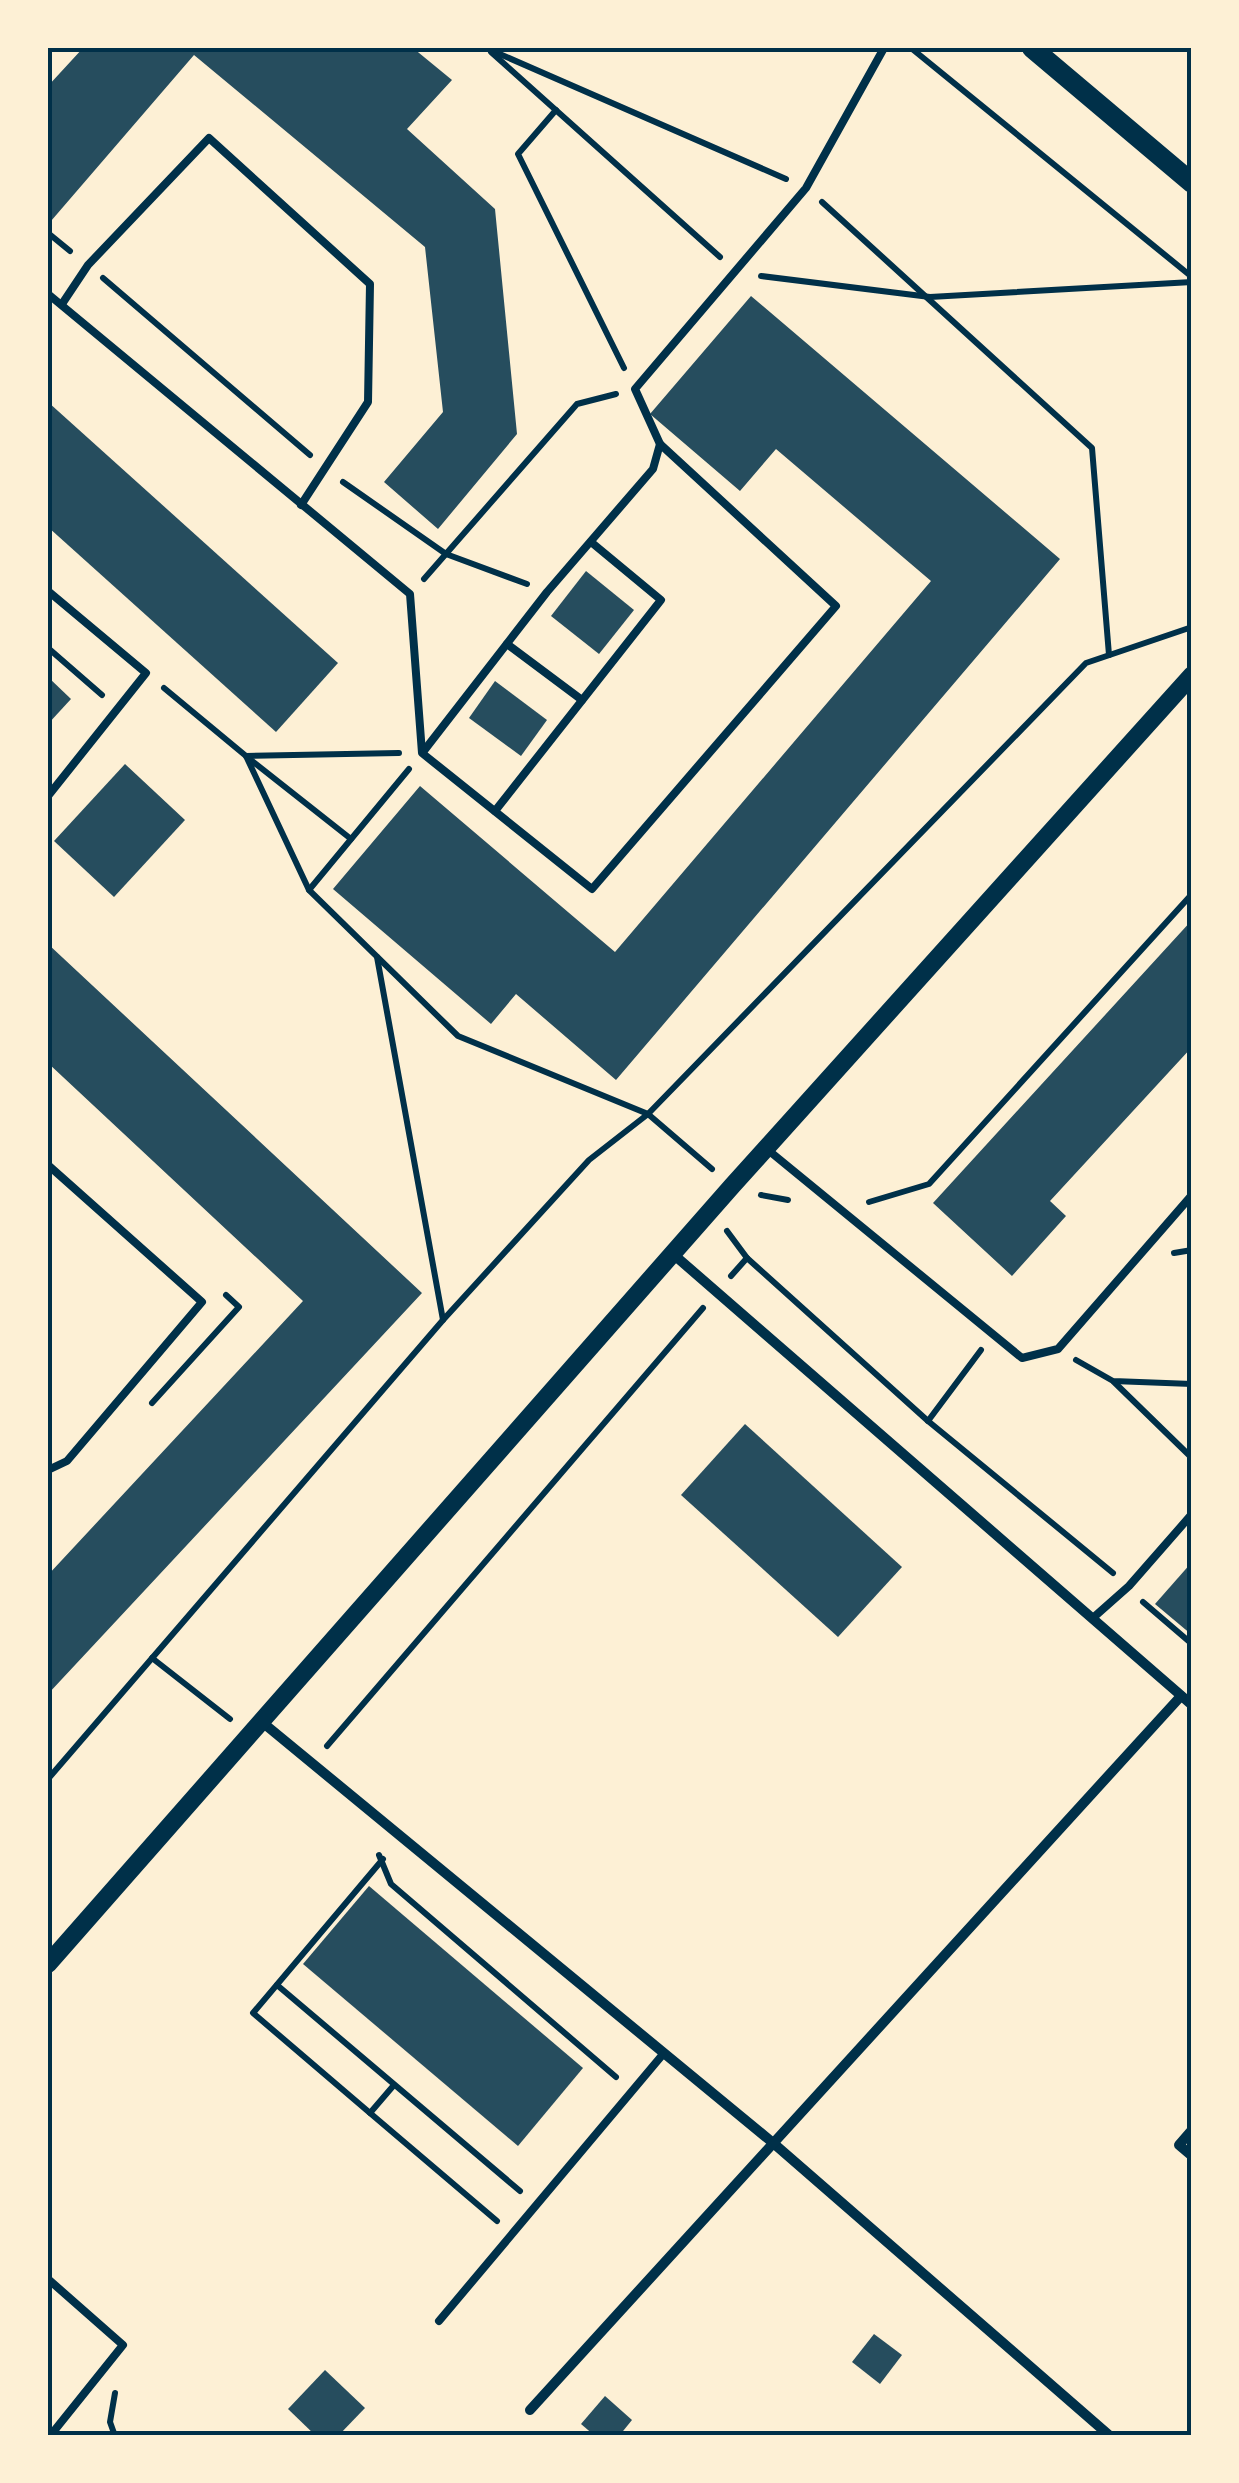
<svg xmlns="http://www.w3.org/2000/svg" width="1239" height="2483" viewBox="0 0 1239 2483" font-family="'Source Sans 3',sans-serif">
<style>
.building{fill:#264d5e}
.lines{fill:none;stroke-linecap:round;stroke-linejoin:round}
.path{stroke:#003049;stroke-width:6}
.service{stroke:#003049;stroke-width:8}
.minor{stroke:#003049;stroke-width:10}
.tertiary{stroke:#003049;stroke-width:18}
.secondary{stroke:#003049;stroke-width:20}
.neatline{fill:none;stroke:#003049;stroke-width:4}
</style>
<rect width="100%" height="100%" fill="#fdf0d5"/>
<g class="building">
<path d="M83 48H413L452 80 407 129 495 209 517 434 438 529 384 482 443 412 425 247 194 55 51 221 48 217V86Z"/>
<path d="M751 296 1060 559 616 1080 516 994 491 1024 333 889 420 786 615 952 931 581 776 449 740 491 650 414Z"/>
<path d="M48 402 338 663 276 732 48 527Z"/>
<path d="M586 571 634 610 599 654 551 616Z"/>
<path d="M48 677 71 699 48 724Z"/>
<path d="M495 681 547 720 521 756 469 718Z"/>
<path d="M125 764 185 820 114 897 54 841Z"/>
<path d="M1192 920V1047L1050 1201 1066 1216 1012 1276 933 1203Z"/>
<path d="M48 944 422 1293 48 1694V1575L303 1301 48 1063Z"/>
<path d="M745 1424 902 1567 838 1637 681 1495Z"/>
<path d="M1192 1562V1635L1155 1604Z"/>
<path d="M369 1886 583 2068 518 2146 303 1964Z"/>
<path d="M874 2334 902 2355 880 2384 852 2362Z"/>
<path d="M325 2370 365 2408 338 2436H316L288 2409Z"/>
<path d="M605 2396 632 2420 619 2436H595L581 2424Z"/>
</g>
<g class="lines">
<g class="path">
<path d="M486 48 786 179"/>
<path d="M911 48 1192 277"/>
<path d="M491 52 720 257"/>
<path d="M556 110 518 154 624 368"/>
<path d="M822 202 1092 448 1109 655"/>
<path d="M48 233 70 251"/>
<path d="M761 276 930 297 1192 282"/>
<path d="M103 278 310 455"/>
<path d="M343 482 446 554 527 584"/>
<path d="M424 579 577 404 616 394"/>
<path d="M48 648 102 695"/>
<path d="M164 688 246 756 309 890 458 1036 648 1114 712 1169"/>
<path d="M246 756 399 753"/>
<path d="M247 757 351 839"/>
<path d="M309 890 409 769"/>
<path d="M377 957 443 1320"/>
<path d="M761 1195 788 1200"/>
<path d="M869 1202 929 1184 1192 894"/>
<path d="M727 1231 747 1258 928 1421 1113 1573"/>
<path d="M1174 1253 1192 1250"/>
<path d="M731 1276 747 1258"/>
<path d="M1076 1360 1113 1381 1192 1384"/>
<path d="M1114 1382 1192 1458"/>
<path d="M152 1403 239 1307 226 1295"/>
<path d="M928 1421 981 1350"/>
<path d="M1143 1602 1192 1644"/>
<path d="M152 1658 230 1719"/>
<path d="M327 1746 703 1308"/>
<path d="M48 1779 443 1320 589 1160 648 1114 1086 663 1192 627"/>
<path d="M379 1855 391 1884 616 2077"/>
<path d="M277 1985 520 2191"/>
<path d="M394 2085 370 2113 497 2221"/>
<path d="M370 2113 253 2013 383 1859"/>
<path d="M115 2393 110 2422 115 2436"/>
</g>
<g class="service">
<path d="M48 294 410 594 422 753 592 889 836 606 660 444"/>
<path d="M62 304 88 265 209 138 370 284 368 402 301 505"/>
<path d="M48 591 146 673 48 796"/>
<path d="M507 644 582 700"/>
<path d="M423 752 547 592 653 469 660 444 635 389 806 188 884 48"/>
<path d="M495 811 661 600 591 542"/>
<path d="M768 1150 1022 1358 1058 1349 1192 1195"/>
<path d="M48 1165 202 1302 67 1461 48 1470"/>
<path d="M1094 1617 1129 1586 1192 1514"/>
<path d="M48 2279 123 2345 50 2436"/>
<path d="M439 2321 664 2053"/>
</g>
<g class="minor">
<path d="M673 1254 1192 1705"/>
<path d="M262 1722 772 2142 1110 2436"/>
<path d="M1192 2130 1179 2145 1192 2156"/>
<path d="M530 2410 1181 1696"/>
</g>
<path class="tertiary" d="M48 1964 732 1186 1192 675"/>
<path class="secondary" d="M1032 48 1192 183"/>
</g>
<rect width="1239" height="2483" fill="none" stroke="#fdf0d5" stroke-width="100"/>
<rect x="50" y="50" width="1139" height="2383" class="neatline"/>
</svg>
